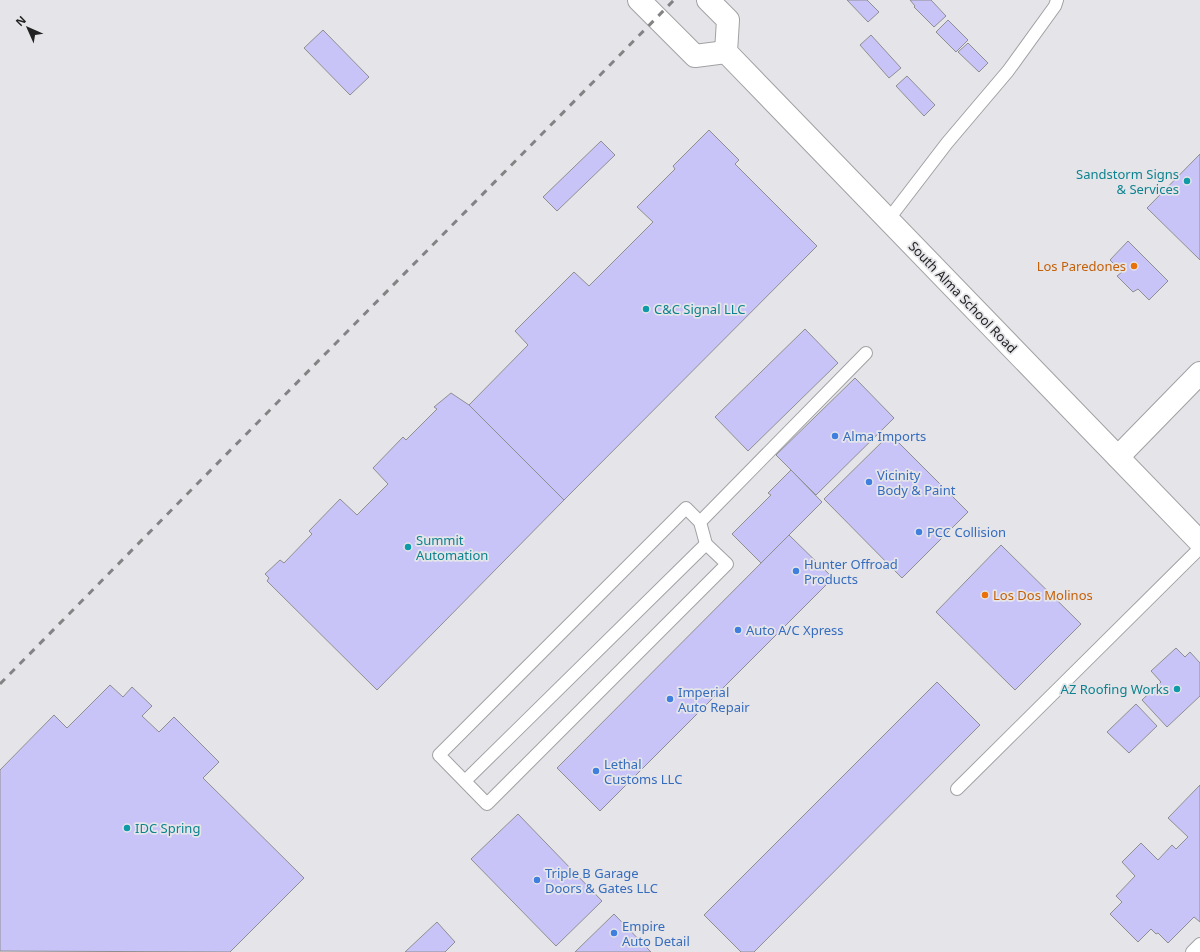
<svg xmlns="http://www.w3.org/2000/svg" width="1200" height="952" viewBox="0 0 1200 952" font-family="'Noto Sans',sans-serif">
<style>
.building{fill:#c8c4f8;stroke:#8e8e91}
.lines{fill:none;stroke-linecap:round;stroke-linejoin:round}
.lane-casing{stroke:#a1a1a4;stroke-width:14}
.street-casing{stroke:#a1a1a4;stroke-width:24}
.secondary-casing{stroke:#a1a1a4;stroke-width:24}
.lane{stroke:#fff;stroke-width:12}
.street{stroke:#fff;stroke-width:22}
.secondary{stroke:#fff;stroke-width:22}
.rail{stroke:#838385;stroke-width:3;stroke-dasharray:7 7;stroke-linecap:butt}
.culture-dot{fill:#0f9aa8;stroke:#e5e5e9;stroke-width:1.5}
.food-dot{fill:#e8710a;stroke:#e5e5e9;stroke-width:1.5}
.shop-dot{fill:#3f7fe0;stroke:#e5e5e9;stroke-width:1.5}
.labels{text-anchor:middle;stroke-width:3.5;stroke-linejoin:round;paint-order:stroke}
.culture-label{font-size:13px;fill:#0d838f;stroke:#e5e5e9;text-anchor:start}
.food-label{font-size:13px;fill:#c56008;stroke:#e5e5e9;text-anchor:end}
.street-label{font-size:13px;fill:#222223;stroke:#e5e5e9}
.shop-label{font-size:13px;fill:#366cbe;stroke:#e5e5e9;text-anchor:start}
</style>
<rect width="100%" height="100%" fill="#e5e5e9"/>
<g class="building">
<path d="M847 0H867L879 12 868 22Z"/>
<path d="M910 0H931L946 16 934 27 914 7 915 6Z"/>
<path d="M948 20 968 40 956 52 936 32Z"/>
<path d="M323 30 369 77 350 95 304 48Z"/>
<path d="M871 35 901 68 889 78 860 45Z"/>
<path d="M968 43 988 63 979 72 958 52Z"/>
<path d="M907 76 935 105 924 116 896 86Z"/>
<path d="M709 130 739 160 735 164 817 246 564 500 469 405 528 345 515 331 574 272 589 286 653 222 637 207 675 169 673 166Z"/>
<path d="M601 141 615 155 557 211 543 197Z"/>
<path d="M1200 154V260L1147 208Z"/>
<path d="M1128 241 1168 281 1149 300 1138 289 1133 292 1117 276 1122 272 1110 260Z"/>
<path d="M805 329 838 363 748 451 715 417Z"/>
<path d="M855 378 894 418 816 495 776 455Z"/>
<path d="M451 393 469 405 564 500 377 690 267 581 269 578 265 574 280 560 284 563 312 534 309 531 340 499 357 515 388 484 373 468 403 437 406 440 437 409 434 407Z"/>
<path d="M890 434 968 512 902 578 824 499Z"/>
<path d="M791 470 822 502 761 563 732 534 771 495 768 493Z"/>
<path d="M789 535 833 578 600 811 557 768Z"/>
<path d="M1001 545 1081 624 1015 690 936 612Z"/>
<path d="M1176 648 1185 657 1190 652 1200 663V696L1167 727 1142 700 1161 682 1151 671Z"/>
<path d="M937 682 980 725 754 952H741L704 915Z"/>
<path d="M110 685 123 697 132 687 152 706 142 716 159 732 174 717 219 762 203 778 304 878 230 952 0 951V770L54 715 67 728Z"/>
<path d="M1136 704 1157 726 1129 753 1107 732Z"/>
<path d="M1200 785V922L1194 917 1168 943 1158 933 1156 934 1151 929 1138 942 1110 914 1122 902 1116 896 1135 876 1122 862 1141 843 1158 860 1172 845 1176 849 1188 837 1168 818Z"/>
<path d="M518 814 602 901 556 946 471 859Z"/>
<path d="M614 914 651 952H575Z"/>
<path d="M437 922 455 942 445 952H405Z"/>
</g>
<g class="lines">
<g class="lane-casing">
<g id="lane">
<path d="M888 220 947 143 1008 71 1055 6 1057 0"/>
<path d="M700 522 706 544 727 564 487 804 439 755 686 508 700 522 866 353"/>
<path d="M465 781 706 544"/>
<path d="M957 789 1200 548"/>
<path d="M1192 952 1200 944"/>
</g>
</g>
<g class="street-casing">
<path id="street" d="M1118 457 1200 373"/>
</g>
<g class="secondary-casing">
<g id="secondary">
<path d="M639 0 695 56 726 52"/>
<path d="M708 0 728 20 726 52 1200 542"/>
</g>
</g>
<use href="#lane" class="lane"/>
<use href="#street" class="street"/>
<use href="#secondary" class="secondary"/>
<path class="rail" d="M0 684 674 0"/>
</g>
<g class="culture-dot">
<circle cx="1187" cy="181" r="4"/>
<circle cx="646" cy="309" r="4"/>
<circle cx="408" cy="547" r="4"/>
<circle cx="1177" cy="689" r="4"/>
<circle cx="127" cy="828" r="4"/>
</g>
<g class="food-dot">
<circle cx="1134" cy="266" r="4"/>
<circle cx="985" cy="595" r="4"/>
</g>
<g class="shop-dot">
<circle cx="835" cy="436" r="4"/>
<circle cx="869" cy="482" r="4"/>
<circle cx="919" cy="532" r="4"/>
<circle cx="796" cy="571" r="4"/>
<circle cx="738" cy="630" r="4"/>
<circle cx="670" cy="699" r="4"/>
<circle cx="596" cy="771" r="4"/>
<circle cx="537" cy="880" r="4"/>
<circle cx="614" cy="933" r="4"/>
</g>
<g class="labels">
<g class="culture-label">
<text x="1179" y="179" text-anchor="end">Sandstorm Signs<tspan x="1179" dy="15">&amp; Services</tspan></text>
<text x="654" y="314">C&amp;C Signal LLC</text>
<text x="416" y="545">Summit<tspan x="416" dy="15">Automation</tspan></text>
<text x="1169" y="694" text-anchor="end">AZ Roofing Works</text>
<text x="135" y="833">IDC Spring</text>
</g>
<g class="food-label">
<text x="1126" y="271">Los Paredones</text>
<text x="993" y="600" text-anchor="start">Los Dos Molinos</text>
</g>
<g class="street-label">
<text transform="translate(963 297) rotate(46)" y="5">South Alma School Road</text>
</g>
<g class="shop-label">
<text x="843" y="441">Alma Imports</text>
<text x="877" y="480">Vicinity<tspan x="877" dy="15">Body &amp; Paint</tspan></text>
<text x="927" y="537">PCC Collision</text>
<text x="804" y="569">Hunter Offroad<tspan x="804" dy="15">Products</tspan></text>
<text x="746" y="635">Auto A/C Xpress</text>
<text x="678" y="697">Imperial<tspan x="678" dy="15">Auto Repair</tspan></text>
<text x="604" y="769">Lethal<tspan x="604" dy="15">Customs LLC</tspan></text>
<text x="545" y="878">Triple B Garage<tspan x="545" dy="15">Doors &amp; Gates LLC</tspan></text>
<text x="622" y="931">Empire<tspan x="622" dy="15">Auto Detail</tspan></text>
</g>
</g>
<g transform="translate(28 28) rotate(315)" stroke="#e5e5e9" stroke-width="3" paint-order="stroke">
<path d="M0-3L7 15L0 10L-7 15Z" fill="#222223"/>
<text y="-6" font-size="11" font-weight="bold" text-anchor="middle" fill="#222223">N</text>
</g>
</svg>
